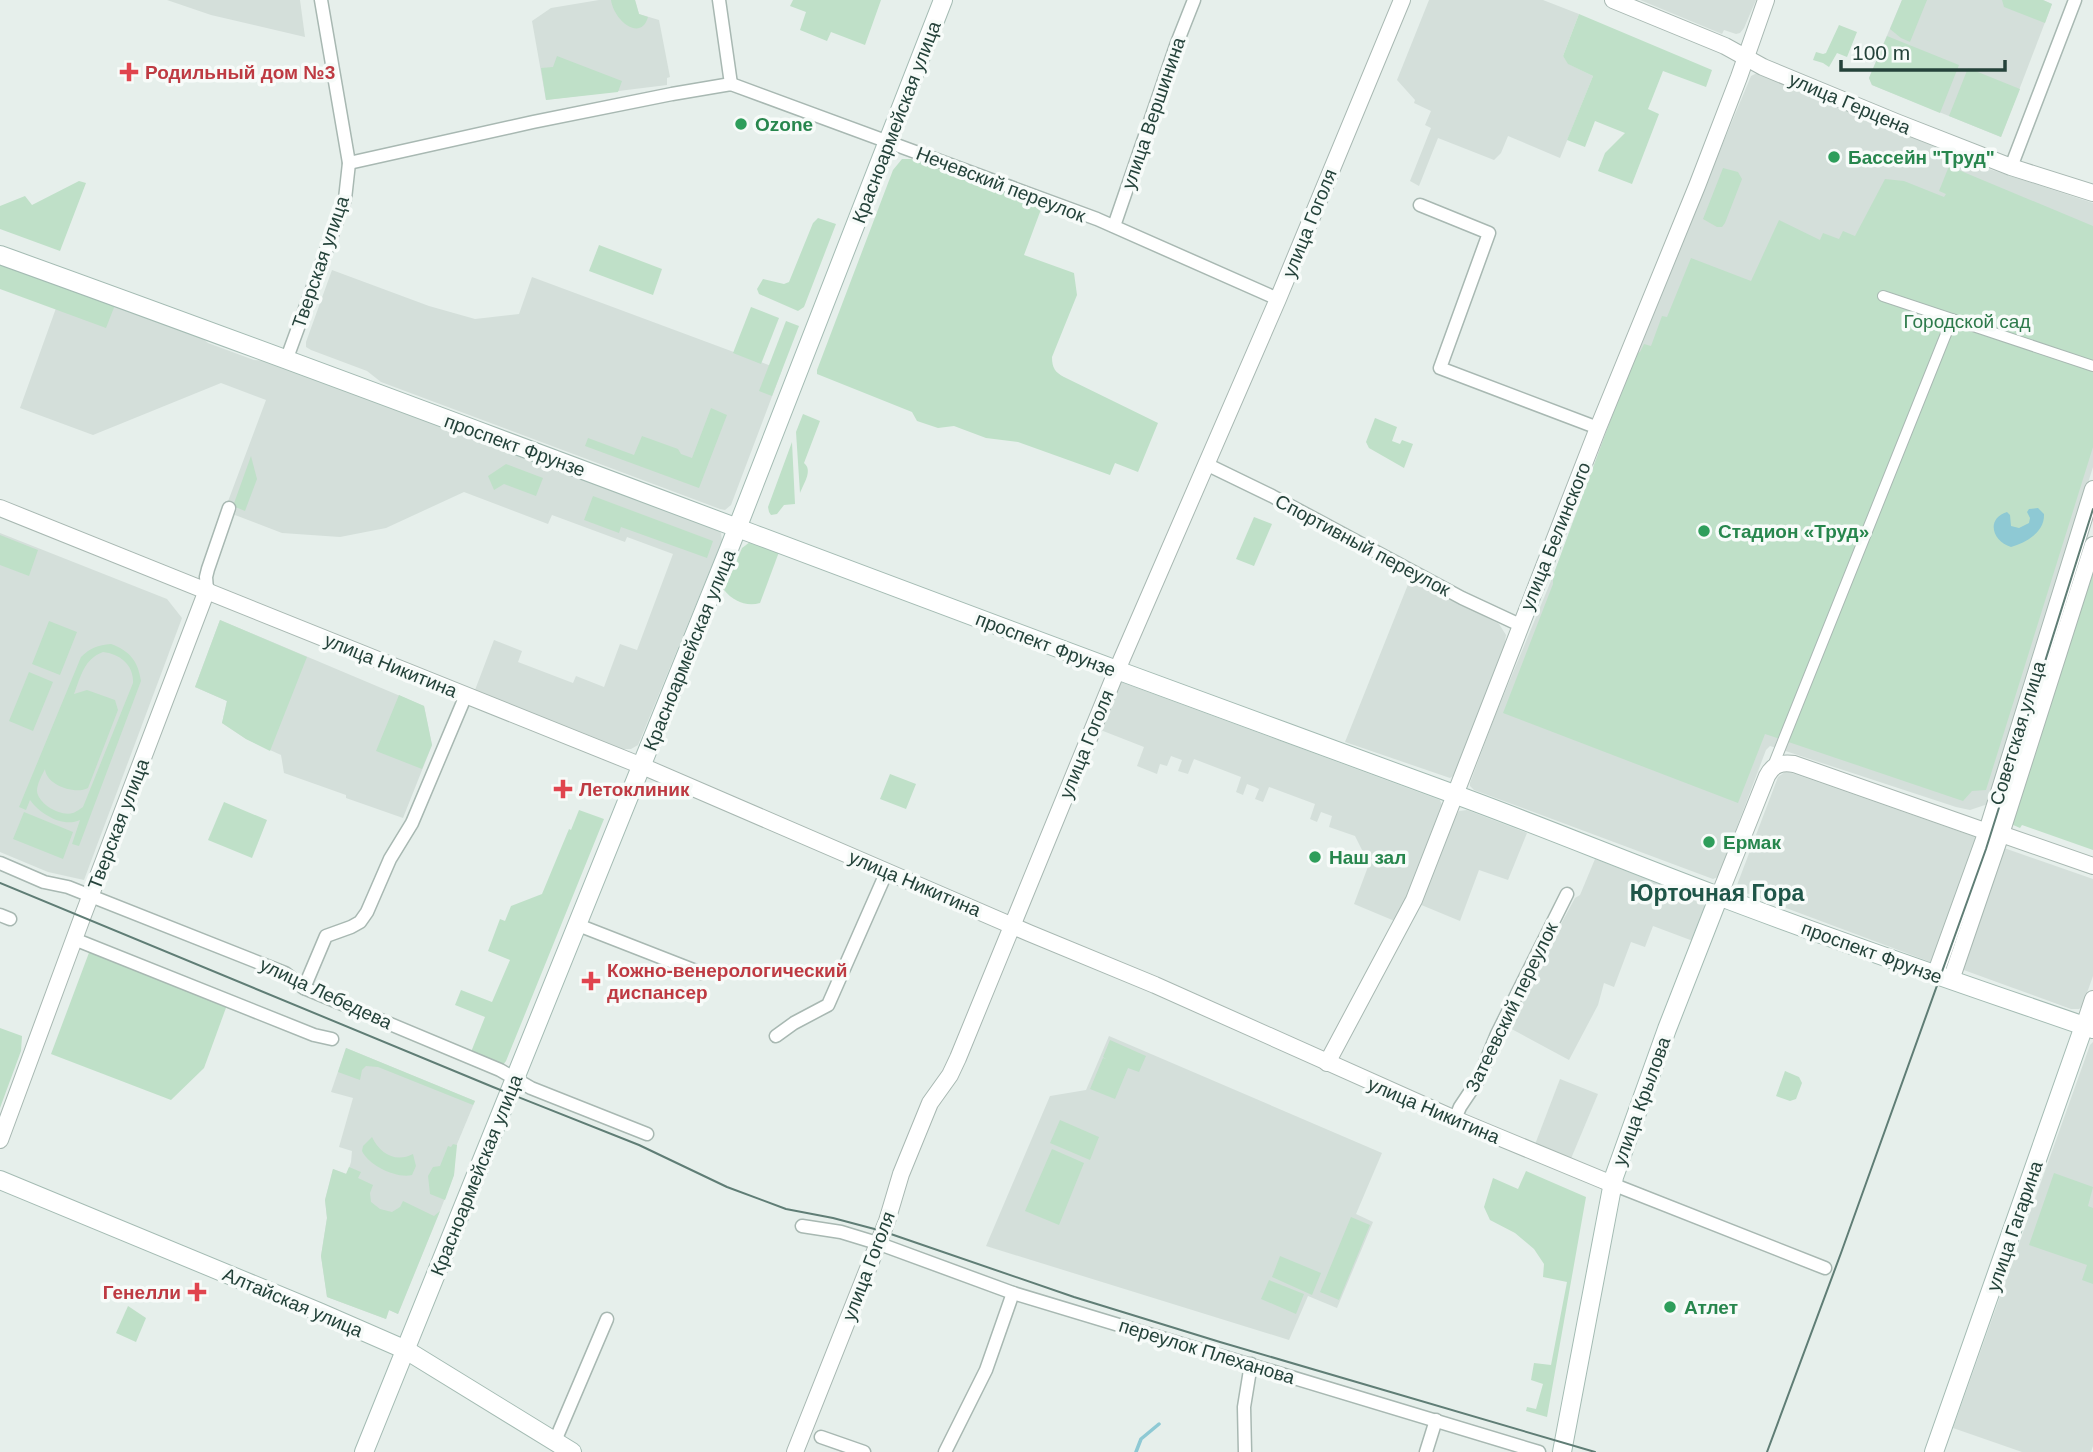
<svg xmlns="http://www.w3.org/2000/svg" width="2093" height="1452" viewBox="0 0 2093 1452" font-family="Arial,sans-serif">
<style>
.built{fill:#d4dfda}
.green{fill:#bfe0c8;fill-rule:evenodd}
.water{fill:#8ec9d4}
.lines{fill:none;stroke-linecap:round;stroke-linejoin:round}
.stream{stroke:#8ec9d4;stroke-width:3.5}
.pedestrian-casing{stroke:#a8b8b2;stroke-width:12}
.minor-casing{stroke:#a8b8b2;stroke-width:15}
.tertiary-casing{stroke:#a8b8b2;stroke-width:18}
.secondary-casing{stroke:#a4bbb3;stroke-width:20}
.pedestrian{stroke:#fff;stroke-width:10}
.minor{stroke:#fff;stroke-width:12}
.tertiary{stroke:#fff;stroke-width:16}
.secondary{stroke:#fff;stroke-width:18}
.tram{stroke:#5f7d75;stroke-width:2}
.health-dot{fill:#e0444e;stroke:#f7fbf9;stroke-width:2.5}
.leisure-dot{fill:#2e9e5b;stroke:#f7fbf9;stroke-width:2.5}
.labels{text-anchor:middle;stroke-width:7;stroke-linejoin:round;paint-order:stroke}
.health-label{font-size:19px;font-weight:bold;fill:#be3a42;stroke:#f7fbf9;text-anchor:start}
.street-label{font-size:19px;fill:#24423a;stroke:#f7fbf9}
.leisure-label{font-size:19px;font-weight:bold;fill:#27864d;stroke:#f7fbf9;text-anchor:start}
.park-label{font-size:19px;fill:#2d7a4b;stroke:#f7fbf9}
.quarter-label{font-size:23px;font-weight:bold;fill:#1f5548;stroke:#f7fbf9}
</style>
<rect width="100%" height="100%" fill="#e6efeb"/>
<g class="built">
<path d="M167 0H300L305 37 211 15Z"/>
<path d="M599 0H635L639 14 659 20 670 77 667 78V85L546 100 532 21 551 8Z"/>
<path d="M1429 0H1543L1579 14 1563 56 1569 64 1593 76 1560 158 1508 136 1501 153 1494 160 1438 138 1419 186 1410 181 1431 128 1425 125 1431 111 1414 103 1415 100 1397 80Z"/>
<path d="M1640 0H1756L1744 28 1740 33 1736 34 1724 30 1722 34Z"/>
<path d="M1902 0H2043L2052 4 2001 137 1872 85 1869 78Z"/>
<path d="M1757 73 1986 168 2093 203V467L1988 804 1970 810 1956 807 1770 746 1766 750 1718 877 1713 879 1474 790 1470 786V783L1495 716 1553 576 1635 354 1751 76Z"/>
<path d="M332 270 429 306 475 319 519 314 532 277 782 370 731 505 725 510 720 509 381 382 367 371 311 350 306 347V342Z"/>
<path d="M64 286 198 335 208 343 254 360 269 361 717 529 721 533 722 541 638 745 631 749H622L475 690 494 640 522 651 518 662 573 683 576 676 604 687 620 644 637 650 673 554 627 537 625 542 552 515 548 524 464 492 386 528 340 537 282 533 235 515 237 508 227 504 266 400 221 383 93 435 20 408Z"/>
<path d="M0 533 167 599 182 618 84 880 48 872 0 852Z"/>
<path d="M1411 577 1499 624 1506 635 1504 648 1455 775 1450 778 1345 742Z"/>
<path d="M220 620 424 706 432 745 403 818 346 798V795L284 773 281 755 246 739 222 723 227 701 195 687Z"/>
<path d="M1121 682 1440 800 1442 805 1434 827 1408 898 1397 922 1354 904 1369 864 1355 836 1329 827 1332 816 1321 812 1317 822 1310 819 1315 804 1269 787 1263 802 1255 799 1259 789 1255 787 1247 784 1243 795 1236 792 1241 777 1194 759 1188 774 1178 771 1182 760 1171 756 1167 766 1160 764 1157 774 1137 766 1144 747 1098 729Z"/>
<path d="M1786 771 1978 838 1933 963 1738 890 1737 885 1778 777Z"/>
<path d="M1467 810 1527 833 1508 880 1479 870 1460 921 1419 904 1455 817 1459 811Z"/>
<path d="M2004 848 2093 879V976L2082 1007 2079 1009H2071L1961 969Z"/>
<path d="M1595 859 1699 899 1704 904V913L1693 941 1653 926 1645 947 1631 942 1614 987 1604 983 1598 1005 1569 1060 1506 1026 1575 898 1580 895Z"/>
<path d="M1109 1036 1382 1153 1356 1214 1373 1222 1337 1308 1308 1296 1289 1340 986 1246 1050 1096 1086 1090Z"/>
<path d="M2093 1042V1446L2091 1452H2022L1953 1428 2090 1045Z"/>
<path d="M346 1048 475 1101 455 1149 454 1175 440 1211 398 1314 389 1310 386 1319 327 1297 321 1256 327 1218 325 1200 333 1169 347 1174 351 1162 352 1151 339 1147 353 1098 331 1092Z"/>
<path d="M1560 1079 1598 1094 1570 1161 1534 1147Z"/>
</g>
<g class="green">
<path d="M611 0H635L639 14 648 17C641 42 614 21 611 0Z"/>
<path d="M793 0H881L865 45 831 32 827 41 800 30 806 12 790 6Z"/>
<path d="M1902 0H1927L1910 42 1901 38 1890 29Z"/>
<path d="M2002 0H2043L2052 4 2045 23 2004 7Z"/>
<path d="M1579 14 1712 70 1706 87 1663 71 1648 109 1659 114 1632 184 1598 171 1605 153 1625 133 1595 121 1585 147 1567 140 1593 76 1568 64 1563 56Z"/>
<path d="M1839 25 1857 32 1847 57 1837 53 1829 67 1823 63 1813 60 1816 52 1823 54 1826 53Z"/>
<path d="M1887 36 1959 65 1940 113 1872 85 1869 78Z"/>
<path d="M557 56 622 81 618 92 546 100 541 68 553 67Z"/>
<path d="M1968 68 2020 89 2001 137 1949 116Z"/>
<path d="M902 159H919L1043 204 1024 255 1074 273 1077 295 1052 357C1052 368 1055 372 1064 377L1158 423 1138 472 1115 463 1110 475 1018 442 986 438 954 426 938 428 917 421 912 412 817 374V370L893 170Z"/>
<path d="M1949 166 2093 226V447L1986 790 1972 791 1963 801 1765 734 1738 803 1503 713 1553 584V576L1635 354 1640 352 1644 344 1651 346 1662 316 1667 317 1691 258 1751 281 1779 220 1820 240 1823 233 1839 239 1843 231 1855 236 1885 179 1904 181 1944 197 1946 194 1939 191Z"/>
<path d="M1723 168 1738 172 1742 179 1725 223 1722 227H1717L1703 219Z"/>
<path d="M79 181 86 183 60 251 0 229V206L25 196 32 205Z"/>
<path d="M818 218 836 224 804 307 798 311 759 294 757 289 763 279 784 284 789 282 813 223Z"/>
<path d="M599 245 662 269 653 295 589 271Z"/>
<path d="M0 263 115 305 106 328 0 289Z"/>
<path d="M751 307 779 318 761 364 733 353Z"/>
<path d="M786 321 799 326 772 396 759 391Z"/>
<path d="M711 408 727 415 699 488 585 446 588 438 634 455 642 436 678 449 681 454 692 458Z"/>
<path d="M803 414 820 421 804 463C813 470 804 483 800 493L796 432Z"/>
<path d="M1375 418 1397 427 1392 441 1400 444 1402 440 1413 444 1404 468 1369 448 1366 442Z"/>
<path d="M792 442 795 504 784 505 777 514 771 515 769 512 768 507Z"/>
<path d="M251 456 257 479 245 511 233 506Z"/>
<path d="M506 464 543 478 536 496 504 484 494 490 488 476Z"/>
<path d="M593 496 713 541 707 558 621 527 619 533 584 520Z"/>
<path d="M1254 517 1272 524 1254 566 1236 559Z"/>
<path d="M0 535 38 550 29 576 0 565Z"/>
<path d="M750 542 779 552 760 603C746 607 733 601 724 590L742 548Z"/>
<path d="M2093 568V850L2022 825 2020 828 2011 824Z"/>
<path d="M220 620 307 657 270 751 246 739 222 723 227 701 195 687Z"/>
<path d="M49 621 77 632 60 675 32 664Z"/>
<path d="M111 644C130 651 138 661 141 681L79 846 72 844 80 820C63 828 40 814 30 800L26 810 19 807 81 657C90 648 98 645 111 644ZM103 652C120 654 134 665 133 683L83 807C82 808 74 813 73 813 61 817 38 804 37 791 37 784 42 775 45 769 46 785 75 795 88 788L118 710 115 700 87 690 74 694C81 676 84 659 103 652Z"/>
<path d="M29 672 53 682 33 731 9 721Z"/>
<path d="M399 695 424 706 432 745 422 769 376 751Z"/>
<path d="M890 774 916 784 906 809 880 799Z"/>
<path d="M224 802 267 820 252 858 208 840Z"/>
<path d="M579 810 604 819 506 1061 503 1065 471 1052 485 1017 455 1005 461 990 492 1002 510 960 488 951 500 919 505 921 511 906 542 894 569 829 571 830Z"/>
<path d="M24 812 73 832 63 859 13 839Z"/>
<path d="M90 950 227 1005 204 1068 171 1100 51 1054Z"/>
<path d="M0 1028 22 1036 21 1051 0 1108Z"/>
<path d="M1110 1040 1146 1056 1139 1072 1128 1068 1115 1099 1090 1089 1103 1058 1106 1059 1103 1057Z"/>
<path d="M346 1048 475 1101 473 1105 378 1067 366 1066 362 1070 360 1080 338 1072Z"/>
<path d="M1785 1071 1799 1077 1802 1083 1796 1099 1790 1101 1776 1096Z"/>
<path d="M1060 1120 1099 1137 1090 1160 1050 1143Z"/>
<path d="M372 1137C380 1154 396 1163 413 1154L416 1166 412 1175C397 1179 368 1165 362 1151L363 1146Z"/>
<path d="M453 1144 457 1145 454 1175 445 1200 430 1194 428 1176 433 1167 440 1166 448 1146 451 1147Z"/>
<path d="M1052 1149 1084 1163 1059 1225 1025 1211Z"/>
<path d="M349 1167 361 1172 358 1178 373 1185 370 1193 371 1202 380 1209 392 1212 400 1207 403 1201 434 1216 440 1211 398 1314 389 1310 386 1319 327 1297 321 1256 327 1218 325 1200 333 1169 346 1174Z"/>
<path d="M1526 1171 1586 1197 1547 1417 1526 1411 1527 1407 1536 1409 1543 1384 1531 1380 1534 1363 1551 1365 1567 1282 1543 1277 1544 1264 1534 1249 1515 1233 1490 1220 1484 1207 1493 1178 1518 1189Z"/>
<path d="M2054 1173 2093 1187 2088 1206 2093 1208V1284L2082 1280 2087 1265 2029 1245Z"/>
<path d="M1351 1217 1370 1225 1339 1300 1320 1292Z"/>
<path d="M1280 1256 1321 1273 1312 1295 1272 1277Z"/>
<path d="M1269 1280 1304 1294 1296 1314 1261 1299Z"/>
<path d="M128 1306 146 1318 136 1342 116 1333Z"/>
</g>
<path class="water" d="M2038 508 2044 514C2045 532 2026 543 2011 547 1993 542 1985 519 2007 512L2010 515 2011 526 2019 528 2029 523 2030 518 2027 512 2029 509Z"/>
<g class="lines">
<path class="stream" d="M1136 1452 1141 1439 1159 1424"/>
<g class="pedestrian-casing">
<g id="pedestrian">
<path d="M1883 296 2093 366"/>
<path d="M1773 766 1952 319"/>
</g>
</g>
<g class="minor-casing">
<g id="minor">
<path d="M719 0 731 84"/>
<path d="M349 163 533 122 672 94 731 84 1097 219 1278 299"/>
<path d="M2011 167 2075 0"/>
<path d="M1420 205 1489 233 1440 368 1598 428"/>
<path d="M1114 226 1177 43 1194 0"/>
<path d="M287 358 345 199 349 163 321 0"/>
<path d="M1206 464 1272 496 1462 598 1520 625"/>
<path d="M207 590 206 577 208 569 229 508"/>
<path d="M0 863 44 882 68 887 285 973 304 988 500 1070 531 1088 647 1134"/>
<path d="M0 915 10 919"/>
<path d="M578 925 701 973"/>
<path d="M74 939 314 1035 332 1039"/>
<path d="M304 988 326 936 351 927 360 922 367 912 390 859 412 823 466 695"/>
<path d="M776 1036 794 1023 828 1005 887 871"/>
<path d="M1455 1119 1460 1107 1478 1080 1497 1034 1567 894"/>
<path d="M1612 1184 1825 1268"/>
<path d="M802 1226 841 1232 877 1243 1013 1293 1539 1452"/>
<path d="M821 1437 864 1452"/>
<path d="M555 1441 607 1319"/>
<path d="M945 1452 986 1370 1013 1293"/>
<path d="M1245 1452 1244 1407 1251 1364"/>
<path d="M1426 1452 1436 1420"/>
</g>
</g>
<g class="tertiary-casing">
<g id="tertiary">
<path d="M1613 0 1725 46 1763 67 1896 122 2011 167 2093 193"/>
<path d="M0 508 642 766 1029 933 1155 985 1455 1119 1612 1184"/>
<path d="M1719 896 1767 776C1773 764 1782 762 1794 764L1979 829 2001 834 2093 866"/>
<path d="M1935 975 1987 831 2093 489"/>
<path d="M1951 980 2001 834 2093 545"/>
<path d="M2084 1026 2093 999"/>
<path d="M1327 1063 1414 900 1598 428 1697 186 1739 77 1766 0"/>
<path d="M0 1140 82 918 207 590"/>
<path d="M795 1452 887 1221 901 1174 930 1103 950 1075 958 1058 1117 670 1278 299 1402 0"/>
</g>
</g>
<g class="secondary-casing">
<g id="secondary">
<path d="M0 255C373 389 743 531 1114 669 1226 711 1339 751 1451 793 1539 825 1625 861 1713 894 1838 942 1966 985 2093 1029"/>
<path d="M0 1180 319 1312 406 1350 572 1452"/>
<path d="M364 1452 729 549 943 0"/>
<path d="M1562 1452 1614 1177 1667 1029 1719 896"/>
<path d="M1934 1452 2084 1026"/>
</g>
</g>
<use href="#pedestrian" class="pedestrian"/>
<use href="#minor" class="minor"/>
<use href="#tertiary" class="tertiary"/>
<use href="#secondary" class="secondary"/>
<g class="tram">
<path d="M0 883 493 1087 639 1145 727 1187 786 1209 833 1218 882 1231 1074 1297 1220 1342 1595 1452"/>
<path d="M1767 1452 1841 1253 1986 849 2093 509"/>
</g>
</g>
<g class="health-dot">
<path d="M125.5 61.5h7v7h7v7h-7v7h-7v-7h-7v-7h7z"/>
<path d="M559.5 778.5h7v7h7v7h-7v7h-7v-7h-7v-7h7z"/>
<path d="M587.5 970.5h7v7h7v7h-7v7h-7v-7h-7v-7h7z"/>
<path d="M193.5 1281.5h7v7h7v7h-7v7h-7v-7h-7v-7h7z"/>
</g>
<g class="leisure-dot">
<circle cx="741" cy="124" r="7"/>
<circle cx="1834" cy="157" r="7"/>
<circle cx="1704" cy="531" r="7"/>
<circle cx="1709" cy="842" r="7"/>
<circle cx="1315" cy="857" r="7"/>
<circle cx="1670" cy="1307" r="7"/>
</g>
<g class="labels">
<g class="health-label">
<text x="145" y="79">Родильный дом №3</text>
<text x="579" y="796">Летоклиник</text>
<text x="607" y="977">Кожно-венерологический<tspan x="607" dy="22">диспансер</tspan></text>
<text x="181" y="1299" text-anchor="end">Генелли</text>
</g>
<g class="street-label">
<text transform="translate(1850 103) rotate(23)" y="7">улица Герцена</text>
<text transform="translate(1153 113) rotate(-71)" y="7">улица Вершинина</text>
<text transform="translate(896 122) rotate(-69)" y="7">Красноармейская улица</text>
<text transform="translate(1001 184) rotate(21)" y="7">Нечевский переулок</text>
<text transform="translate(1309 223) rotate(-68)" y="7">улица Гоголя</text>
<text transform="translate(320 262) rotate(-71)" y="7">Тверская улица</text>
<text transform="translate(515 445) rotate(20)" y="7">проспект Фрунзе</text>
<text transform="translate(1555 536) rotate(-68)" y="7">улица Белинского</text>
<text transform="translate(1363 545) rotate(28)" y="7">Спортивный переулок</text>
<text transform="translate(1046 644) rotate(21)" y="7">проспект Фрунзе</text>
<text transform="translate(689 650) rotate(-68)" y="7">Красноармейская улица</text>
<text transform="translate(391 665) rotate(22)" y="7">улица Никитина</text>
<text transform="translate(2017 733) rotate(-73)" y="7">Советская улица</text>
<text transform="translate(1086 744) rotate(-68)" y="7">улица Гоголя</text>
<text transform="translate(118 824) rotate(-69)" y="7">Тверская улица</text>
<text transform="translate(915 883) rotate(23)" y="7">улица Никитина</text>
<text transform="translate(1872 952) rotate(20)" y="7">проспект Фрунзе</text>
<text transform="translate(326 993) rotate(25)" y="7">улица Лебедева</text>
<text transform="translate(1511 1007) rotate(-64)" y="7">Затеевский переулок</text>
<text transform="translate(1641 1101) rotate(-70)" y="7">улица Крылова</text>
<text transform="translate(1434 1110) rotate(23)" y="7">улица Никитина</text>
<text transform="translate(476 1175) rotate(-68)" y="7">Красноармейская улица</text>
<text transform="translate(2014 1226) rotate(-71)" y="7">улица Гагарина</text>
<text transform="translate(868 1266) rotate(-69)" y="7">улица Гоголя</text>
<text transform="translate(293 1302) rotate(23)" y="7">Алтайская улица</text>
<text transform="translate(1207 1351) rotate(17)" y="7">переулок Плеханова</text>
</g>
<g class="leisure-label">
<text x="755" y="131">Ozone</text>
<text x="1848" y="164">Бассейн "Труд"</text>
<text x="1718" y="538">Стадион «Труд»</text>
<text x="1723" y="849">Ермак</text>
<text x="1329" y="864">Наш зал</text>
<text x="1684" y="1314">Атлет</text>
</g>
<g class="park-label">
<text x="1967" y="328">Городской сад</text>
</g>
<g class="quarter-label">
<text x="1717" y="901">Юрточная Гора</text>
</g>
</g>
<path d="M1841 60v10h164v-10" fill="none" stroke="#24423a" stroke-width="3.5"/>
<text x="1852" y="60" font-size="21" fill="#24423a" stroke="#f7fbf9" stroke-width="5" paint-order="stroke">100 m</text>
</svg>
